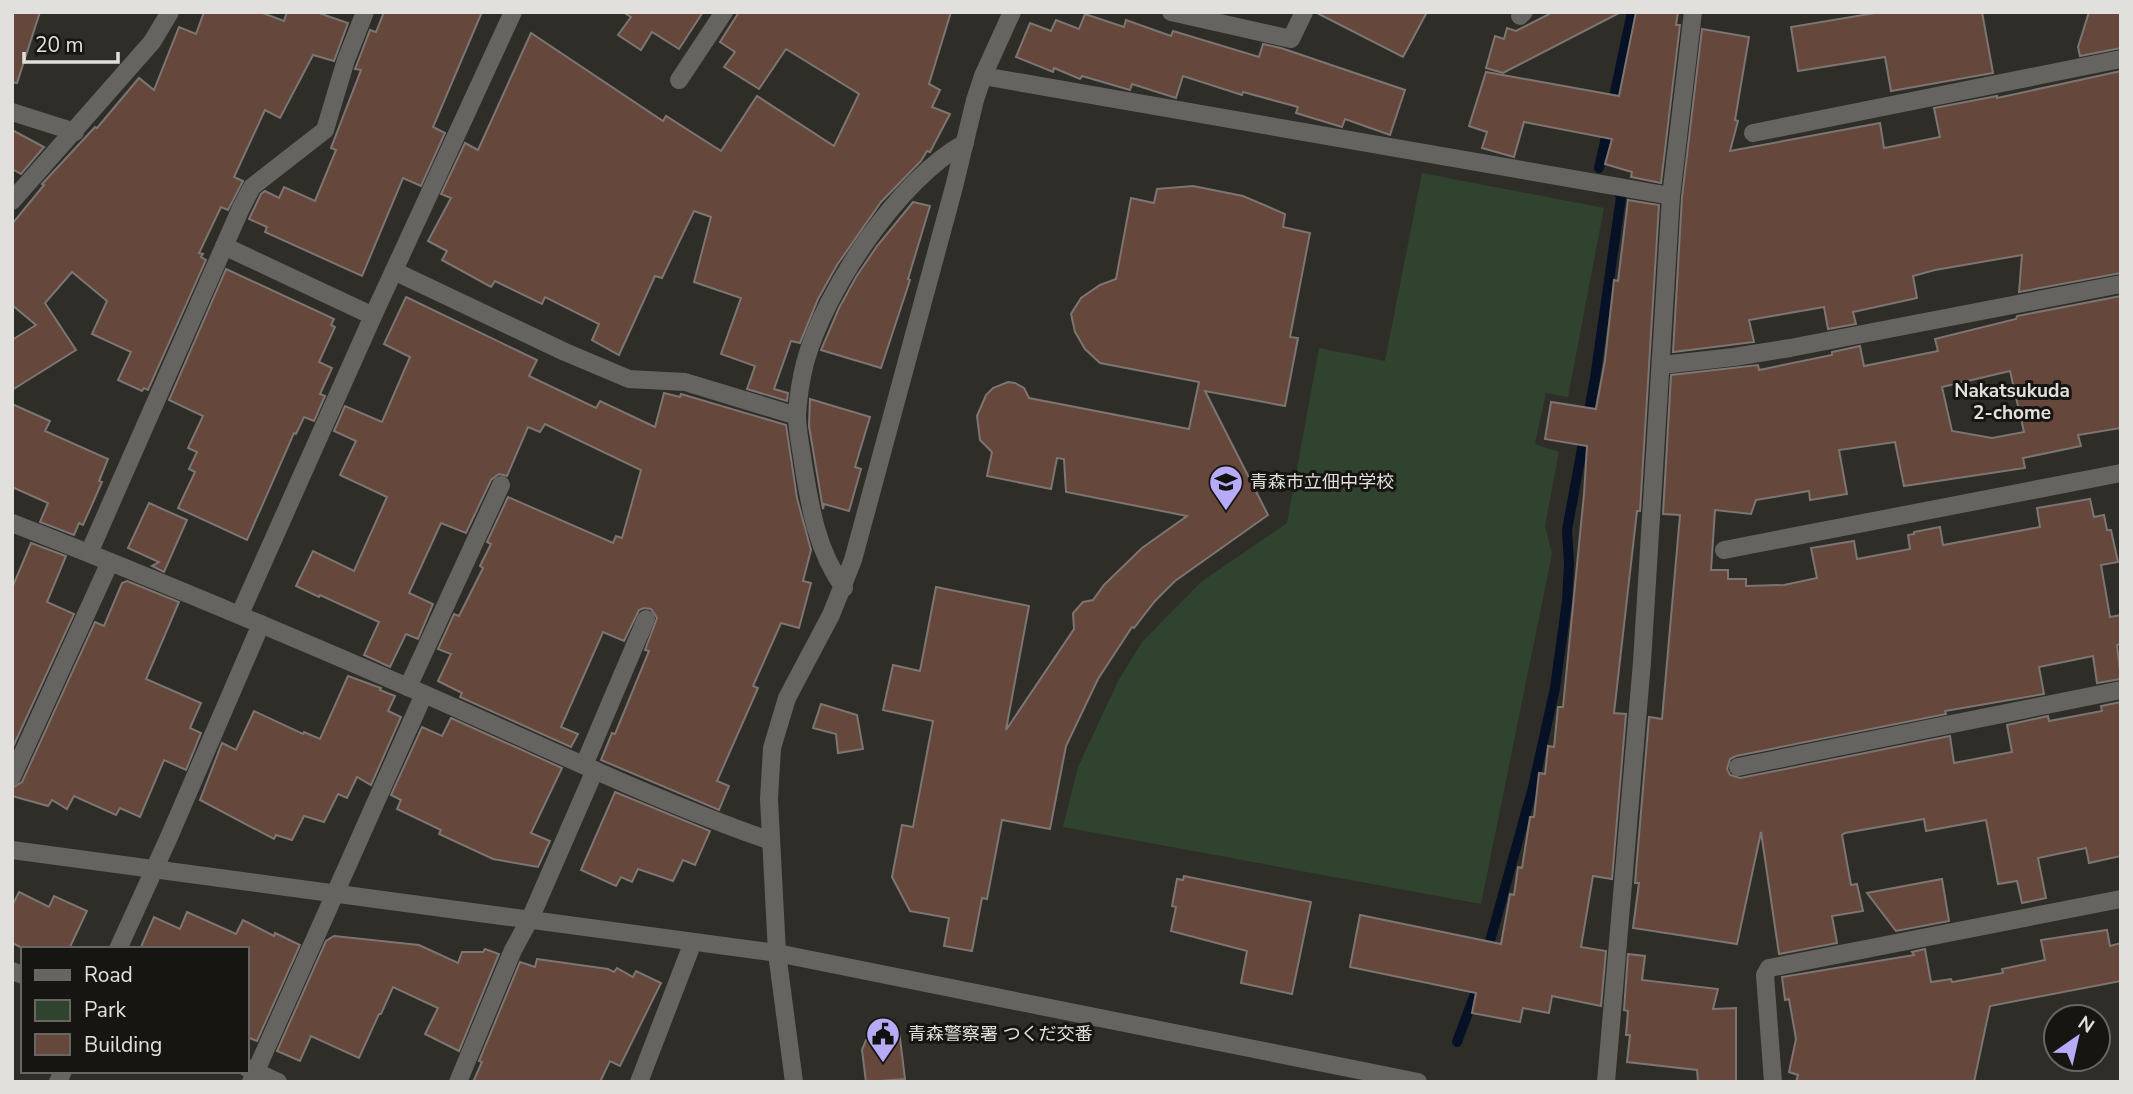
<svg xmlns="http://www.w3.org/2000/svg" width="2133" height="1094" viewBox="0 0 2133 1094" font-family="'Nunito Sans','Noto Sans JP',sans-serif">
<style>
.green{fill:#2f432e}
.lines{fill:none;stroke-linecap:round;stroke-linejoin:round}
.stream{stroke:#061126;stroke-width:10}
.building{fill:#65473c;stroke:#7c7572;stroke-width:2;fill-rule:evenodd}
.minor{stroke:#656461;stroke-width:18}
.tertiary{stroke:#656461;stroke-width:18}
.labels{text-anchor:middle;stroke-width:6;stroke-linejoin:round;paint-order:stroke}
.poi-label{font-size:18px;fill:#e1e0dc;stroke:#161512;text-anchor:start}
.neighbourhood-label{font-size:19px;font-weight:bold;fill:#e1e0dc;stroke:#161512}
</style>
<rect width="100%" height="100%" fill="#2f2d27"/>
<path class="green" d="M1422 173 1604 208 1568 397 1546 393 1535 444 1559 452 1545 526 1552 554 1481 904 1063 827 1078 767 1118 681 1142 642 1201 582 1287 523 1319 348 1385 361Z"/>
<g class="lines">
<g class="stream">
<path d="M1612 106 1632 12"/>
<path d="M1599 168 1608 128"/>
<path d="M1487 952 1533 787 1555 688 1567 601 1569 564 1567 530 1595 378 1621 197 1619 193"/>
<path d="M1457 1042 1479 983"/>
</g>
</g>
<g class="building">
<path d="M12 12H40L17 83 12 82Z"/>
<path d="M204 12H260L284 21 287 12H316L348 23 334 61 313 55 280 118 265 110 234 177 243 181 228 210 221 207 199 253 203 254 201 257 206 260 148 390 144 388 142 391 118 380 131 352 92 334 107 301 72 272 45 303 76 350 12 390V340L36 325 12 305V224L44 185 42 184 95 127 97 128 139 78 154 90 179 27 196 34Z"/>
<path d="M384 12H482L433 127 445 133 421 186 403 178 362 276 265 232 267 227 249 219 261 194 265 191 279 198 284 187 315 201 336 150 331 148 361 70 355 69 357 64 370 30 376 32Z"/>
<path d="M623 12H703L679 49 652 32 641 50 618 35 631 17Z"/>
<path d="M739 12H951L929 84 940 90 932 107 950 114 930 152 927 151 921 161 881 202 837 265 818 299 800 343 791 341 774 389 788 393 787 401 747 389 755 366 721 354 741 298 694 282 711 217 694 211 662 278 655 276 619 355 592 340 599 324 545 297 542 304 495 281 491 287 442 260 447 251 428 241 451 198 441 194 465 143 478 150 531 33 663 121 666 116 721 151 757 96 834 146 859 94 786 49 759 89 724 67 735 52 720 42Z"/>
<path d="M1315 12H1427L1403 57Z"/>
<path d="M1553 12H1621L1503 73 1486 68 1495 36 1504 39 1507 28 1516 31Z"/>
<path d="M1636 12H1678L1676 25H1680L1661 183 1631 177 1632 172 1605 164 1612 139 1524 122 1514 157 1482 148 1487 132 1469 126 1486 72 1619 96Z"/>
<path d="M1881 12H1982L1993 73 1891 91 1885 57 1798 71 1791 27Z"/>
<path d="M2089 12H2121V48L2080 56 2078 47Z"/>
<path d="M1085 14 1124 27 1126 20 1171 36 1173 31 1259 57 1263 44 1281 48 1405 90 1390 135 1345 119 1342 127 1296 113 1298 107 1243 92 1242 95 1183 76 1176 98 1132 84 1130 90 1082 76 1080 79 1054 68 1053 72 1016 57 1030 23 1051 31 1056 20 1079 29Z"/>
<path d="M1702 29 1749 37 1735 120 1738 121 1730 151 1880 123 1884 148 1940 137 1934 108 1997 96V98L2121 71V273L2019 292 2022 255 1935 270 1913 276 1917 298 1853 312 1856 324 1828 329 1824 307 1749 320 1754 342 1673 352 1682 197Z"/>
<path d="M12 130 44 147 21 174 12 169Z"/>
<path d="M1193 186 1243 196 1285 214 1283 227 1310 233 1290 337 1298 338 1285 406 1205 391 1268 515 1175 581 1155 601 1134 628 1132 627 1098 679 1066 746 1050 829 1002 820 987 899 982 898 972 951 944 946 949 918 910 911 892 877 902 825 913 827 933 721 883 710 893 665 920 671 936 587 1029 606 1006 730 1074 629 1073 613 1083 602 1093 600 1104 585 1142 548 1187 516 1066 492 1064 459 1057 458 1051 489 987 476 992 452 980 440 977 416 986 395 993 388 1008 382 1015 383 1024 388 1029 398 1189 429 1199 382 1100 363 1085 349 1075 332 1071 314 1081 298 1100 285 1116 279 1131 198 1154 203 1157 189Z"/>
<path d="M1628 200 1659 205 1640 511H1637L1614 713 1626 714 1612 879 1593 876 1581 947 1606 951 1601 1006 1552 996 1549 1013 1523 1008 1520 1022 1472 1013 1476 993 1350 967 1360 915 1501 944 1510 894 1514 895 1518 867 1522 868 1530 817H1534L1539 773 1545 774 1548 746 1554 747 1558 707H1563L1584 494 1587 446 1545 439 1551 402 1596 409 1605 360 1614 280 1618 281Z"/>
<path d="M913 202 930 206 908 279 910 280 881 368 821 350 839 308 856 277 877 246Z"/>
<path d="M226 269 334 319 331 325 335 327 319 362 332 368 320 394 325 396 314 421 304 417 296 434 294 433 247 540 178 508 195 472 189 469 197 452 188 448 203 416 169 400Z"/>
<path d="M2121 296V428L2078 435 2081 446 2023 458 2025 468 1904 486 1895 442 1839 450 1847 494 1810 500 1809 491 1756 500 1751 514 1715 510 1711 570H1728V579H1746V586L1784 585 1817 578 1811 548 1854 541 1857 559 1910 549 1908 535 1914 534V532L1940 527 1943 545 2040 527 2037 508 2090 499 2094 517 2104 515 2107 530H2111L2118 562 2101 565 2110 617 2121 615V644L2117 645 2121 679 2097 683 2093 656 2039 667 2044 694 1945 711 1946 714 1736 756 1730 759 1727 769 1730 775 1740 778 1950 736 1954 763 2012 752 2007 725 2048 716 2049 721 2102 711 2101 706 2121 702V856L2089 863 2086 848 2038 858 2046 898 2022 903 2017 881 1998 884 1986 820 1926 831 1924 819 1845 833 1842 835 1851 885 1857 884 1863 911 1832 916 1837 943 1779 954 1761 832 1737 944 1633 928 1639 883H1635L1649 717 1662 719 1680 515 1663 514 1671 375 1758 365 1759 370 1832 355V352L1860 346 1864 366 1938 351 1935 339 2016 319 2017 316ZM2010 371 2024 432 1992 438 1952 431 1942 387Z"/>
<path d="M406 297 537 360 529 376 596 408 600 401 655 427 664 393 680 397 681 394 786 425 797 498 811 550 803 581 811 583 799 628 781 623 753 686 758 688 717 781 729 786 719 810 601 760 612 733 615 734 649 651 645 650 657 618 651 609 644 608 639 610 624 641 603 632 561 727 578 734 571 747 460 697 462 693 438 681 451 654 438 649 454 614 459 616 483 568 480 566 491 544 487 542 508 497 613 543 616 536 622 538 641 470 545 424 540 432 528 427 507 476 499 474 491 480 466 533 441 523 409 593 433 604 418 639 406 634 390 667 364 655 379 622 320 595 319 597 296 586 313 551 354 571 387 497 340 475 356 441 334 431 345 406 382 422 410 357 384 344Z"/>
<path d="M810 399 870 417 855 467 861 469 849 511 824 504 823 509 809 426Z"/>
<path d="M12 404 50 421 45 431 108 459 99 481 102 482 83 525 79 523 74 535 40 522 48 503 12 487Z"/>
<path d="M149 503 187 520 164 572 152 566 159 562 128 548Z"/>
<path d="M31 543 66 556 47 602 74 614 12 749V588Z"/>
<path d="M127 581 179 602 146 679 201 703 190 728 201 733 186 770 164 760 140 817 120 808 116 815 74 796 67 809 52 800 48 806 12 796V788L22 782 95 622 104 626 122 583Z"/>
<path d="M348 676 381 688 380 690 395 696 388 711 401 717 371 785 357 777 347 798 338 794 324 822 304 816 292 840 276 835 274 839 200 800 222 743 236 750 254 711 303 734 304 732 320 739Z"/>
<path d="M821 704 857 715 863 749 838 753 836 734 813 728Z"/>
<path d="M451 718 562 768 531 833 550 841 538 867 493 859 439 834 441 830 397 809 401 800 391 795 422 727 442 736Z"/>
<path d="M615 792 710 831 695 865 683 860 673 881 638 869 632 882 621 877 616 886 581 870Z"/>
<path d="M1184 876 1311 902 1292 994 1241 983 1247 951 1171 931 1176 907 1172 906 1177 879 1183 880Z"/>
<path d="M1942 879 1949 921 1896 931 1867 893Z"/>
<path d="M19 892 49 907 54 896 87 911 69 949H24L12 943V906Z"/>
<path d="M187 912 236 934 243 920 274 936 275 933 300 945 257 1041 247 1037V949H140L154 917 180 929Z"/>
<path d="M2107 930 2110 946 2121 943V981L1990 1006 1974 1082H1796L1798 1075 1789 1072 1796 1039 1789 999 1785 1000 1782 977 1914 955 1912 952 1925 949 1931 982 1951 979 1952 982 2003 973 2002 969 2045 960 2041 940Z"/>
<path d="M334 936 419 945 458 963 462 952H483L485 949 499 954 459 1051 425 1034 438 1008 393 987 381 1014H379L359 1058 311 1036 300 1061 277 1051 326 941Z"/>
<path d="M1628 954 1645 956 1642 980 1718 989 1713 1009 1736 1008V1082H1698L1697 1070 1627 1062 1630 1035H1626L1628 1011 1624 1010Z"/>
<path d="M537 959 608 969 614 972 617 968 633 977 636 971 661 983 620 1066 610 1061 600 1082H473L482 1062 479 1061 520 962 535 967Z"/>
<path d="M899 1030 905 1079 866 1082 862 1050 866 1040 874 1033Z"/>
</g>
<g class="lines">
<g class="minor">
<path d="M1171 12 1291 39 1304 12"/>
<path d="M1520 16 1524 12"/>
<path d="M983 76 1671 196"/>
<path d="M679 80 724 12"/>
<path d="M12 112 75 132"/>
<path d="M1753 133 2121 59"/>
<path d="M12 201 152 42 170 12"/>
<path d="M224 246 373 316"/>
<path d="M394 271 565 352 629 379 685 382 797 416"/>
<path d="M1662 365 1734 357 1790 348 2121 284"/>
<path d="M12 523C151 577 288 635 424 694 539 744 652 800 771 841"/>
<path d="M1724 550 2121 473"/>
<path d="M89 553 241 208 252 187 325 130 346 60 365 12"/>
<path d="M844 588C817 551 810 507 803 463 801 447 797 431 797 415 798 398 801 379 805 363 824 291 899 179 965 143"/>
<path d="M240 614 373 316 513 12"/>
<path d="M408 687 501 485"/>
<path d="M584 765 646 619"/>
<path d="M1738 767 2121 690"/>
<path d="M12 777 110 562"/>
<path d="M118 949 169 837 261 624"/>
<path d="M777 953 769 799 772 748 787 698 831 615 853 560 954 187 975 100 983 76 1012 12"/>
<path d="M12 971 23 975"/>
<path d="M247 1068 278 1082"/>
<path d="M58 1082 63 1071"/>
<path d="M251 1082 424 694"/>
<path d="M458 1082 513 950 530 919 595 770"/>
<path d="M639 1082 693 942"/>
<path d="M1606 1082 1642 662 1671 196 1693 12"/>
<path d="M1773 1082 1765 975 1769 968 2121 899"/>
</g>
<g class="tertiary">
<path d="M12 850 777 953 1418 1082"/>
<path d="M777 953 794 1082"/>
</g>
</g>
<defs>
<g id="school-pin" transform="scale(1.75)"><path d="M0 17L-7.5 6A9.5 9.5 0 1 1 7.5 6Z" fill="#b7abf7" stroke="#161512"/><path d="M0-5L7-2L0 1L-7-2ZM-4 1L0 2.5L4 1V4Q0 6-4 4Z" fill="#111"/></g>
<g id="civic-pin" transform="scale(1.75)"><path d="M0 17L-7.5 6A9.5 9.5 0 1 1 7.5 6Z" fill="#b7abf7" stroke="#161512"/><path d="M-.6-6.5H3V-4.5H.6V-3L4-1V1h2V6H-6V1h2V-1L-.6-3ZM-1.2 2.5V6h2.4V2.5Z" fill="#111"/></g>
</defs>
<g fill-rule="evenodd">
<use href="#school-pin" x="1226" y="482"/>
<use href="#civic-pin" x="883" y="1034"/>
</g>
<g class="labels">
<g class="poi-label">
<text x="1250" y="488">青森市立佃中学校</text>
<text x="908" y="1040">青森警察署 つくだ交番</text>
</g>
<g class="neighbourhood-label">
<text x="2012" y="397">Nakatsukuda<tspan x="2012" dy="22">2-chome</tspan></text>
</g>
</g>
<rect width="2133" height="1094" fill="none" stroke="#e1e0dc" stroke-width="28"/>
<rect x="21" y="947" width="228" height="126" fill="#161512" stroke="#676663" stroke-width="2"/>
<rect x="35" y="970" width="35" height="10" fill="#656461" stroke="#676663" stroke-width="2"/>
<text x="84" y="982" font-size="21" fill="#e1e0dc">Road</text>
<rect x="35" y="1000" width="35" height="21" fill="#2f432e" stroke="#676663" stroke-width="2"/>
<text x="84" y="1017" font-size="21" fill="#e1e0dc">Park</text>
<rect x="35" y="1034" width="35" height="21" fill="#65473c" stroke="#676663" stroke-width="2"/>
<text x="84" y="1052" font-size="21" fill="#e1e0dc">Building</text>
<g transform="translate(2077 1038) rotate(34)"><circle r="33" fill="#161512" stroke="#676663" stroke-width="2"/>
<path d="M0-5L12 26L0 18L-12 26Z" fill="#b7abf7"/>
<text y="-10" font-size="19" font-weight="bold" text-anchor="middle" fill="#e1e0dc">N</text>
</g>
<path d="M24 52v10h94v-10" fill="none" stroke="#e1e0dc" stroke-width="3.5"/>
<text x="35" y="52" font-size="21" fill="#e1e0dc" stroke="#161512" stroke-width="5" paint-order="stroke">20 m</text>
</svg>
